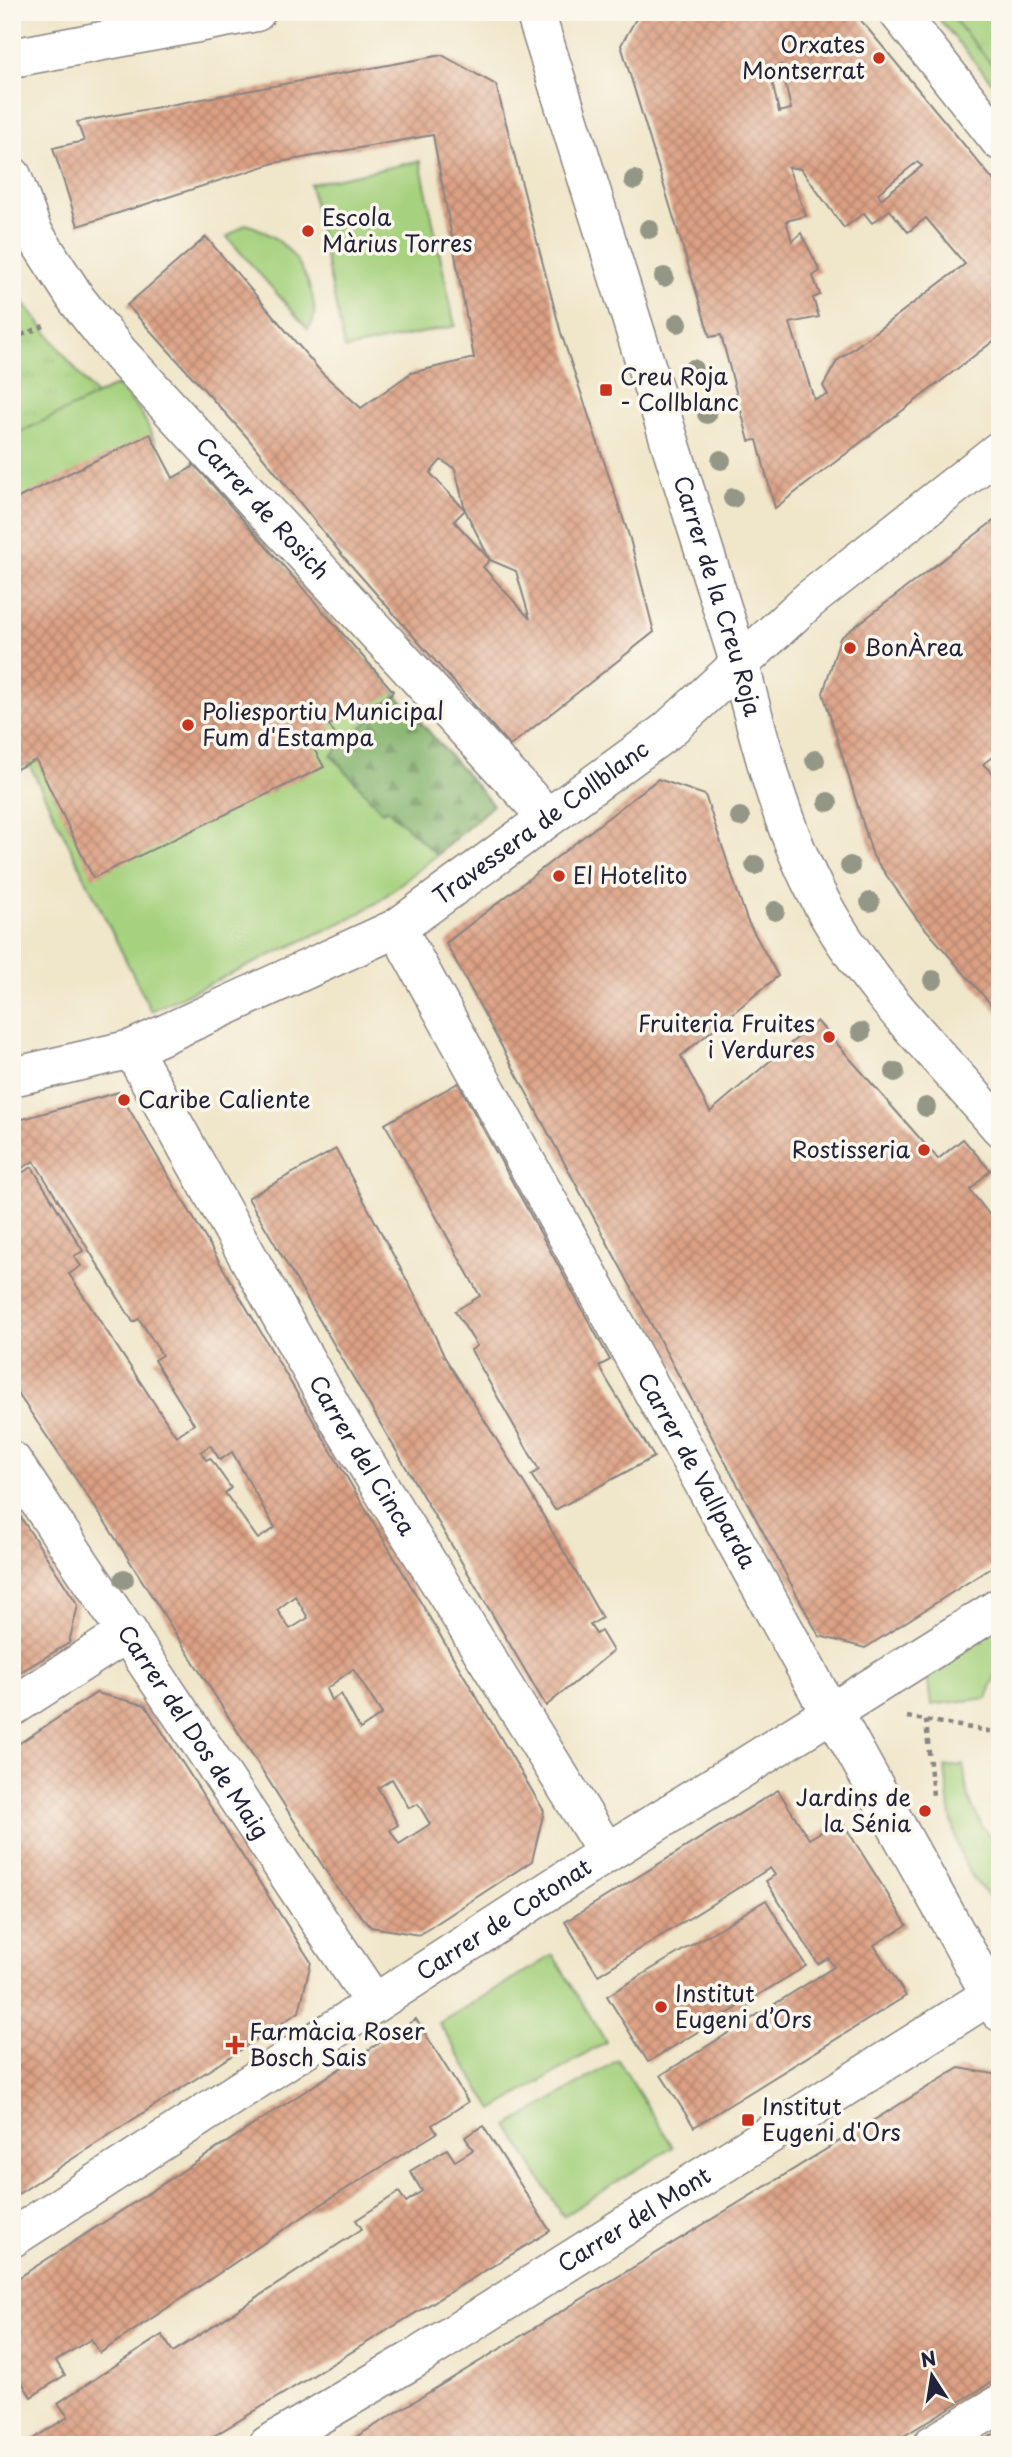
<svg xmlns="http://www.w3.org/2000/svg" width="1012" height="2457" viewBox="0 0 1012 2457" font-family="'Playpen Sans',sans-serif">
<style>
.green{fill:#a6d17e;stroke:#647a5c;stroke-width:2}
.forest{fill:url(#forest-firs);stroke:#536a54;stroke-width:2}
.park{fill:url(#park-tufts);stroke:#647a5c;stroke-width:2}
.building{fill:url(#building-cross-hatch);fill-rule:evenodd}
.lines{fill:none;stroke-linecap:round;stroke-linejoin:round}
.minor-casing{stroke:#898482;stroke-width:41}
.primary-casing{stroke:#898482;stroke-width:41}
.path{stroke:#898482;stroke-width:4.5;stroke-dasharray:5 5;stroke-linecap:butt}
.minor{stroke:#fff;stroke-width:38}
.primary{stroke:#fff;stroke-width:38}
.tree{fill:#959786}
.poi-dot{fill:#c8321e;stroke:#fbf7ec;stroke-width:2.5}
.labels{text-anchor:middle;stroke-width:7;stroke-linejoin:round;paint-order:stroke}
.poi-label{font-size:23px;fill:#22223b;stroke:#fbf7ec;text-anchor:start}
.street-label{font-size:23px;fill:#22223b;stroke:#fbf7ec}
</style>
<defs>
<pattern id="forest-firs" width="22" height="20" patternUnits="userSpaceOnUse" patternTransform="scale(1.75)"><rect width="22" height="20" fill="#84b36d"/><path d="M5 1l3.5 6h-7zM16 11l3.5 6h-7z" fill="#6c915b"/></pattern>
<pattern id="park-tufts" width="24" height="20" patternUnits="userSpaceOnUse" patternTransform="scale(1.75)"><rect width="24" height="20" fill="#a6d17e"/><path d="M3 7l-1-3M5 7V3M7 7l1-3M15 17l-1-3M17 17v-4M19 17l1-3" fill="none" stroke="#8fb36e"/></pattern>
<pattern id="building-cross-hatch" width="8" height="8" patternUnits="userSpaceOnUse" patternTransform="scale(1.75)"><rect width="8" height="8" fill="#dda184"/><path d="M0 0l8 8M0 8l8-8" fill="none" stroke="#b3836d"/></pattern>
</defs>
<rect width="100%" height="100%" fill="#fbf7ec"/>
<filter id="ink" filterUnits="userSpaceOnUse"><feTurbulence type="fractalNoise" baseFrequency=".0143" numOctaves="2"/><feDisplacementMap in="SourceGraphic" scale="14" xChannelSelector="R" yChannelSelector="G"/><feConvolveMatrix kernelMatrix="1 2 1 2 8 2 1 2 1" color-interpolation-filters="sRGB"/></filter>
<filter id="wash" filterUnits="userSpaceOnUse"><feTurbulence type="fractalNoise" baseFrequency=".00686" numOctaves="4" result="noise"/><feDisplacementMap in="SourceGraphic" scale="28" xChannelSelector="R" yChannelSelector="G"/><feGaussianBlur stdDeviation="1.57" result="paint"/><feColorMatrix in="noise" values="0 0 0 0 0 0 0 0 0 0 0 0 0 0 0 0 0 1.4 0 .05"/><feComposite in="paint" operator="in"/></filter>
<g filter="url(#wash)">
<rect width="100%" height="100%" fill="#f0e6ca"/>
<g class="green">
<path d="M933 12H955L953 17 1000 74V92Z"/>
<path d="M420 161 455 326 345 349 310 184Z"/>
<path d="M246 224C283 236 304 261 313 299 315 312 316 319 308 329L227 237Z"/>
<path d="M117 385 141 412 172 478 192 468 193 463 397 695 332 755 383 812 387 809 437 855 378 902 351 918 151 1011 29 764 12 771V436Z"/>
<path d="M1000 1617V1664L987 1698 931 1705 926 1665Z"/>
<path d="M963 1765 968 1797 982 1826 1000 1850V1905C953 1872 951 1819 945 1767Z"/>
<path d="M553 1955 606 2042 493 2110 439 2023Z"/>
<path d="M618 2060 673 2147 563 2216 508 2126Z"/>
</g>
<path class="forest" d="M397 695 493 805 437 855 387 809 382 812 331 755Z"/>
<g class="park">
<path d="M948 12H1000V74L952 17Z"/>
<path d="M12 287 96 396 12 436Z"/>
</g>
<g id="blocks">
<g class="building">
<path d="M640 12H854L1000 188V336L775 508 757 440 749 441 721 335 710 337 621 45ZM781 65 791 109 779 112 769 68ZM917 162 922 166 881 199 878 193ZM788 167 801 169 844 228 864 213 872 223 890 210 908 232 926 218 965 264 837 361 823 386 828 395 814 399 790 323 819 317 813 298 820 295 813 276 820 271 801 233 792 241 786 221 806 216Z"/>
<path d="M442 55 496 85 561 333 630 539 654 632 510 746 342 555 247 437 127 305 206 237 322 373 361 408 411 373 474 358 433 135 274 163 78 226 53 148 84 141 77 122ZM441 460 455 469 465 510 490 560 454 521 465 510 430 473ZM490 560 516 571 530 619 483 567Z"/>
<path d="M150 434 173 478 193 467V463L393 691 391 695 329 725 337 738 314 749 324 767 93 878 36 760 12 771V501Z"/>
<path d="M1000 516V751L983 764 1000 781V894L996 897 1000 902V1015L917 919 873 856 823 693 840 638Z"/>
<path d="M658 779 705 795 747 920 778 976 681 1056 710 1112 817 1021 938 1159 963 1139 990 1170 970 1190 1000 1228V1562L865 1648 819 1636 446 943Z"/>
<path d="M458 1083 610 1360 599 1366 607 1380 654 1457 555 1510 531 1475 539 1470 471 1350 477 1346 455 1311 480 1296 385 1124Z"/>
<path d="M119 1092 544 1811 532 1861 419 1935 371 1927 336 1887 105 1522 12 1385V1178L32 1167 83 1251 74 1256 81 1266 69 1274 176 1436 194 1424 154 1360 162 1355 139 1319 133 1322 34 1161 12 1174V1122ZM210 1445 220 1460 232 1452 275 1528 258 1539 225 1493 231 1488 210 1458 206 1460 201 1452ZM295 1596 308 1618 290 1629 277 1610ZM353 1669 382 1714 360 1729 341 1694 331 1700 326 1689ZM392 1779 409 1808 418 1804 430 1824 399 1844 390 1830 398 1825 378 1788Z"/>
<path d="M336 1149 424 1312 444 1356 529 1491 602 1618 590 1625 596 1634 601 1631 613 1651 546 1706 248 1198Z"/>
<path d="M12 1504 78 1605 69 1643 12 1677Z"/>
<path d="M96 1693 145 1705 311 1962 299 2012 12 2198V1748Z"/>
<path d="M778 1790 809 1839 841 1820 907 1925 874 1945 906 1996 694 2127 661 2075 834 1967 828 1958 818 1964 766 1881 775 1875 770 1868 598 1975 565 1922Z"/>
<path d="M766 1900 806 1966 648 2062 607 1996Z"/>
<path d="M416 2019 468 2102 432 2125 437 2133 328 2200 100 2353 91 2339 73 2350 56 2361 65 2375 31 2397 23 2384 12 2391V2282Z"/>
<path d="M959 2068 1000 2075V2377L889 2445H343Z"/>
<path d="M483 2126 550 2231 199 2445H23L68 2417 58 2403 162 2335 173 2352 362 2229 356 2220 399 2192 406 2202 422 2191 410 2171 447 2149 455 2161 473 2150 465 2137Z"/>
<path d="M1000 2430V2445H977Z"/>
</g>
</g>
</g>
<g filter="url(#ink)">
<use href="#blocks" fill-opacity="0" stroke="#898482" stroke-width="2"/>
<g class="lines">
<g class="minor-casing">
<g id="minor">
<path id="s1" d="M535 12 740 665C762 750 784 840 829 916 874 993 942 1059 1000 1127"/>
<path d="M898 12 1000 141"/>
<path id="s2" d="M12 176 33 232 77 300 119 353 547 817"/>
<path id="s3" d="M397 928 816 1687 831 1716 842 1728 1000 2012"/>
<path id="s4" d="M132 1049 339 1420 607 1853"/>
<path id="s5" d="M12 1077 132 1049 397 928 667 731 809 600 1000 450"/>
<path id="s6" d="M12 1461 374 2003"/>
<path d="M12 1707 128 1632"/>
<path id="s7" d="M12 2238 607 1853 1000 1607"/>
<path id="s8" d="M268 2445 414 2359 1000 1989"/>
<path d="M932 2445 1000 2404"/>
</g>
</g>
<g class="primary-casing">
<path id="primary" d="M12 58 256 12"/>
</g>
<g class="path">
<path d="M12 339 44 326"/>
<path d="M907 1717 1000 1733"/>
<path d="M926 1720 933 1796"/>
</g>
<use href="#minor" class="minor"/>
<use href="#primary" class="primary"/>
</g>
<g class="tree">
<circle cx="634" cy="180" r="10"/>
<circle cx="649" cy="229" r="10"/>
<circle cx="664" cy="277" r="10"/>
<circle cx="678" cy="323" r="10"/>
<circle cx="693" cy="369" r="10"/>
<circle cx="707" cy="414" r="10"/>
<circle cx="721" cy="460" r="10"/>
<circle cx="733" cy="498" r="10"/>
<circle cx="815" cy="760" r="10"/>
<circle cx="828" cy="802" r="10"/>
<circle cx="740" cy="817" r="10"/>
<circle cx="755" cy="865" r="10"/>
<circle cx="850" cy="866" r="10"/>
<circle cx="870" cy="902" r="10"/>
<circle cx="775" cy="911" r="10"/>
<circle cx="933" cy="980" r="10"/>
<circle cx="861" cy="1032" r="10"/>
<circle cx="895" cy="1072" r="10"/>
<circle cx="926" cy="1107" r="10"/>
<circle cx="124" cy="1579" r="10"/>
</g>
</g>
<g class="poi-dot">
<circle cx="879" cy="58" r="7"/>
<circle cx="308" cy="231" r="7"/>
<rect x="599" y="383" width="14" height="14" rx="3.5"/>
<circle cx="850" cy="648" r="7"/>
<circle cx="188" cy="725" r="7"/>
<circle cx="559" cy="876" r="7"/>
<circle cx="829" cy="1037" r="7"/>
<circle cx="124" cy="1100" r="7"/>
<circle cx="924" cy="1150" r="7"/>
<circle cx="925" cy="1811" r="7"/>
<circle cx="661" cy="2007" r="7"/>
<path d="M231.5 2034.5h7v7h7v7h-7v7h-7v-7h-7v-7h7z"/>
<rect x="741" y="2113" width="14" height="14" rx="3.5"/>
</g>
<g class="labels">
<g class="poi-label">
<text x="865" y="53" text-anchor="end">Orxates<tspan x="865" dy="26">Montserrat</tspan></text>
<text x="322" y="226">Escola<tspan x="322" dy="26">Màrius Torres</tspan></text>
<text x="620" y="385">Creu Roja<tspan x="620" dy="26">- Collblanc</tspan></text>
<text x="864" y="656">BonÀrea</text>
<text x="202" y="720">Poliesportiu Municipal<tspan x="202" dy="26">Fum d'Estampa</tspan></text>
<text x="573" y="884">El Hotelito</text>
<text x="815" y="1032" text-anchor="end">Fruiteria Fruites<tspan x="815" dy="26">i Verdures</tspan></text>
<text x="138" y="1108">Caribe Caliente</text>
<text x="910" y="1158" text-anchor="end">Rostisseria</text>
<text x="911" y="1806" text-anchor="end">Jardins de<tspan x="911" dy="26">la Sénia</tspan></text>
<text x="675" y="2002">Institut<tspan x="675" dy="26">Eugeni d’Ors</tspan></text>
<text x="249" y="2040">Farmàcia Roser<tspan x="249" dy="26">Bosch Sais</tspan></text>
<text x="762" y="2115">Institut<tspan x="762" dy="26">Eugeni d'Ors</tspan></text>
</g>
<g class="street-label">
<text dy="8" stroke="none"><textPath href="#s2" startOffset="420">Carrer de Rosich</textPath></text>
<text dy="8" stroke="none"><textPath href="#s1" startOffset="612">Carrer de la Creu Roja</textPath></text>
<text dy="8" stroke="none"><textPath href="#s5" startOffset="593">Travessera de Collblanc</textPath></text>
<text dy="8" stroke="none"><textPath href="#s4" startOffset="467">Carrer del Cinca</textPath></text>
<text dy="8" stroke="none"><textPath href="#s3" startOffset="620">Carrer de Vallparda</textPath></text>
<text dy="8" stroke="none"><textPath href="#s6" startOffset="326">Carrer del Dos de Maig</textPath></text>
<text dy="8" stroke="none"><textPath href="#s7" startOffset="586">Carrer de Cotonat</textPath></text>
<text dy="8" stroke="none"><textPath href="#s8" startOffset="430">Carrer del Mont</textPath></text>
</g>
</g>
<rect width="1012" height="2457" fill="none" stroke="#fbf7ec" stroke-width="42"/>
<g transform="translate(932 2376) rotate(348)" stroke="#fbf7ec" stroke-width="5" paint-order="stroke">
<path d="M0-5L12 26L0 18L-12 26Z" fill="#22223b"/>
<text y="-10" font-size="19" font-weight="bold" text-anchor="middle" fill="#22223b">N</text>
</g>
</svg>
